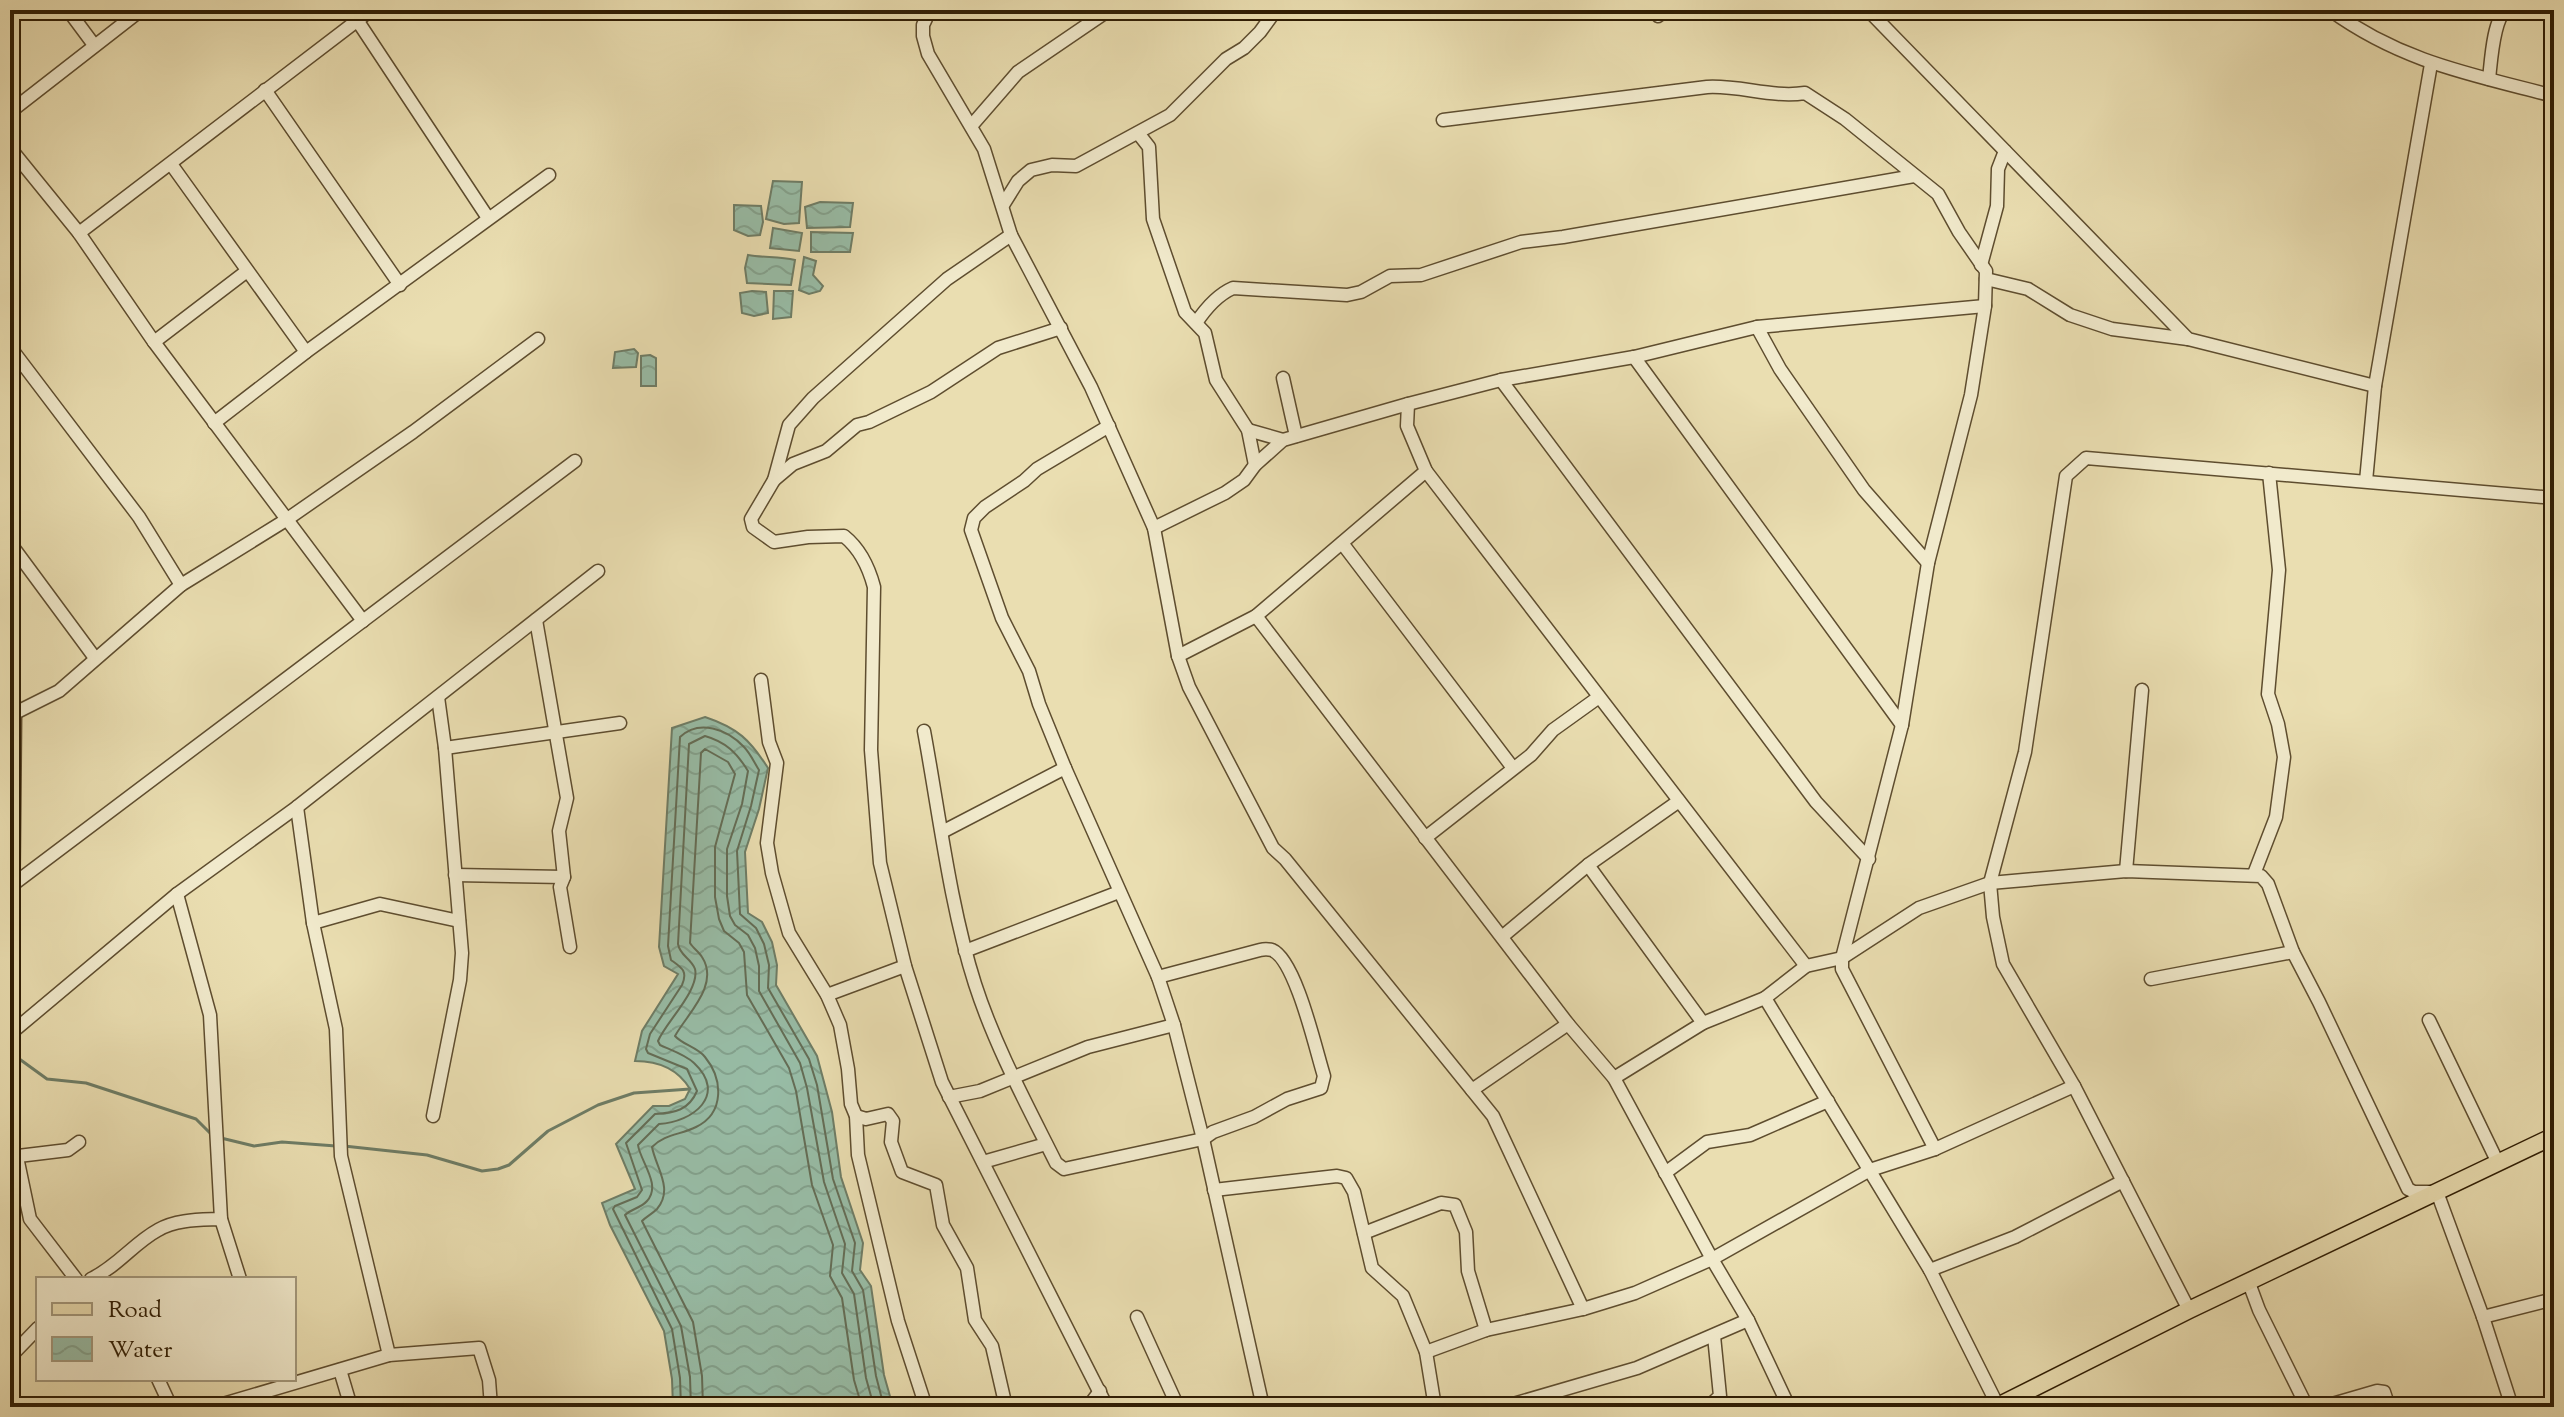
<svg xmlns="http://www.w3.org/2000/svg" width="2564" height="1417" viewBox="0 0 2564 1417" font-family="'Sorts Mill Goudy',serif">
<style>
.water{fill:url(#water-waves);stroke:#6e7d66;stroke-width:2}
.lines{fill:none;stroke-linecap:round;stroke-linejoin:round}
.shore{stroke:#646d56;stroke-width:2}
.stream{stroke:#6e7d66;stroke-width:3}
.minor-casing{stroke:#5e4d2f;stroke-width:15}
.major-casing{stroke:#2f1d04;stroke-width:19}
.minor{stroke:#f1eacc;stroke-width:12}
.major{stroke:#eadeb1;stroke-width:16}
</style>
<defs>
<pattern id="water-waves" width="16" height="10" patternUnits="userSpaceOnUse" patternTransform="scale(2)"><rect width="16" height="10" fill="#98bda7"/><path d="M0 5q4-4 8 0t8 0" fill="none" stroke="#83a28e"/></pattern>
</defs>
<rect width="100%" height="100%" fill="#eadeb1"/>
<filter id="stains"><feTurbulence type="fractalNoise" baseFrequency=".0025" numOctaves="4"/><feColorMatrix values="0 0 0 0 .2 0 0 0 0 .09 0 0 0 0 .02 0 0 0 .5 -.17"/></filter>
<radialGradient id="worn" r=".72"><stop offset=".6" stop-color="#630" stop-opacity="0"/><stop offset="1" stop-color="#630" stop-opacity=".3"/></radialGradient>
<g class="water">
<path d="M773 181 802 182 799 223 784 224 766 219Z"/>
<path d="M820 202 853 203 850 227 807 228 805 207Z"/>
<path d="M734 205 761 206 763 222 760 235 748 236 734 230Z"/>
<path d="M773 228 802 233 799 251 770 248Z"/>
<path d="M811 232 853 233 850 252H811Z"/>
<path d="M748 255C764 258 779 256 795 260L791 285 747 283 745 268Z"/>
<path d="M804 257 816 261 813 275 823 286 820 291 809 294 799 290Z"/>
<path d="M752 291 766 292 768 313 754 316 742 313 740 293Z"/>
<path d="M774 291H793L791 317 773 319Z"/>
<path d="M634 349 638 353 636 367 613 368 615 352Z"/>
<path d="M650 355 656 358V386H641V356Z"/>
<path d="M705 717C738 728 750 740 768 768L759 809 745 852 748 913 762 922 772 942 777 965 776 985 817 1056 832 1112 841 1177 863 1243 860 1270 871 1286 884 1375 893 1407H673L672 1379 664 1331 610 1225 602 1203 635 1189 616 1144 653 1106H669L685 1099 690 1089C678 1069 658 1061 635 1061L642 1031 678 974 664 966 659 947 672 728Z"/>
</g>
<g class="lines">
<g class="shore">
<path d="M681 1407 680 1378 672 1329 613 1209 615 1206 637 1197 642 1190 626 1143 655 1114C675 1113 689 1110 697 1091L687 1069 648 1053 646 1049 650 1034 682 985C688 971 682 968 671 960L668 946 680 737C699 719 727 729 744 747 750 753 754 762 759 770L751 806 737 851 740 914 756 928 764 944 769 965 768 988 809 1059 817 1085 833 1179 855 1243 852 1271 863 1290 876 1376 884 1407"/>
<path d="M691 1407 690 1377 681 1326 625 1215C631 1209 641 1208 647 1201 662 1185 640 1161 638 1145L659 1124C693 1122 728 1095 694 1063 686 1055 671 1050 660 1045L658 1041C666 1022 700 990 695 969 691 958 680 956 678 944L689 744 705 736C726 742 737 753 748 771L742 804 727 849V896L730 916 735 925 748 935 755 948 759 966V991L800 1063 807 1088 824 1182 845 1244 842 1273 854 1294 866 1378 874 1407"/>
<path d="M703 1407 702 1376 693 1322 642 1221C646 1217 652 1214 657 1209 674 1189 656 1168 652 1147 665 1134 680 1135 696 1127 725 1113 723 1079 705 1057 697 1047 683 1045 675 1036 687 1014 720 985 702 957 699 952 693 948 690 943L701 753 705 749 728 762 735 774 715 847V897L719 919 724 931 739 943 744 952 747 995 789 1068 796 1091 812 1185 833 1245 830 1276 842 1298 854 1380 862 1407"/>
</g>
<g class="stream">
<path d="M10 1056 18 1058 47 1079 86 1083 196 1119 211 1134"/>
<path d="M221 1138 254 1146 282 1142 336 1146"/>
<path d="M344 1146 427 1155 482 1171 498 1169 509 1165 548 1131 598 1105 634 1093 690 1089"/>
</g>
<g class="minor-casing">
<g id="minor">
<path d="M68 10 94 45"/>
<path d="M930 10 923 25V36L928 54 984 149 1011 235 1091 387 1154 528 1178 656 1189 687 1273 848 1285 859 1493 1116 1583 1309"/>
<path d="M1868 10 2188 339 2375 386"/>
<path d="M2330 10C2402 62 2470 74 2554 96"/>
<path d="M1658 16 1666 10"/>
<path d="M357 20 488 218"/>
<path d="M2489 79C2491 62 2493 20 2506 10"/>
<path d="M265 90 400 285"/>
<path d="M10 112 141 10"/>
<path d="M1443 120 1707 87C1740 85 1772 98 1805 93L1845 119 1938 194 1959 232 1986 271 1985 306 1971 395 1928 563 1902 725 1842 958V969L1935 1149"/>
<path d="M972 125 1018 72 1109 10"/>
<path d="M1138 133 1149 147 1153 219 1185 312 1205 333 1216 380 1248 430 1255 465"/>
<path d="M10 148 79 233 154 342 363 621"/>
<path d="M171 164 306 352"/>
<path d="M1003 205 1018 181 1031 170 1052 165 1076 166 1170 115 1226 59 1244 48 1260 32 1276 10"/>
<path d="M79 233 371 10"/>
<path d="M1011 235 947 279 813 398 789 425 774 480 751 519 753 527 774 542 808 537 844 536C859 548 869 568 874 587L871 750 880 863 905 966 942 1082 1107 1407"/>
<path d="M1981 265 1997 206 1998 169 2005 151"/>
<path d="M1986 279 2028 289 2070 315 2112 329 2188 339"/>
<path d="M1196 323C1206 308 1217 295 1233 288L1347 295 1361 292 1390 276 1421 275 1521 242 1563 237 1914 176"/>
<path d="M1757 327 1780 369 1864 490 1928 563"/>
<path d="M154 342 247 271"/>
<path d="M10 347 139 517 181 585"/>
<path d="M1634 357 1902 725"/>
<path d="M1283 378 1296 436"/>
<path d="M1501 380 1816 802 1869 859"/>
<path d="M1408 404 1407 426 1426 471 1806 966"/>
<path d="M214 423 306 352 549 175"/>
<path d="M1109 426 1037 469 1024 481 985 507 974 518 971 530 1002 618 1029 671 1039 704 1065 768 1158 977 1174 1025 1203 1139 1263 1407"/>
<path d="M1248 430 1283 440"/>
<path d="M774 480 793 464 826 451 857 425 869 422 931 392 998 348 1061 328"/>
<path d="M2366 481 2375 386 2431 64"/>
<path d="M1154 528 1225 493 1244 480 1255 465 1283 440 1408 404 1501 380 1634 357 1757 327 1985 306"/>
<path d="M10 543 95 658"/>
<path d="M1342 543 1513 768"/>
<path d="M1256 616 1568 1024 1614 1078 1712 1259 1748 1320 1789 1407"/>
<path d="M536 620 567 798 559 831 564 877 560 887 570 947"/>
<path d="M1178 656 1256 616 1426 471"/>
<path d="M761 680 769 742 777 763 767 843 772 873 789 933 827 995 840 1025 848 1069 851 1104 856 1116 858 1155 898 1321 926 1407"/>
<path d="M10 688 15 713 12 1029"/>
<path d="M15 713 59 691 181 585 286 520 413 432 538 339"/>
<path d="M924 731C939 812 950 906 975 984 995 1046 1027 1105 1056 1163L1064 1169 1203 1139 1213 1132 1254 1117 1287 1099 1321 1088 1324 1076C1316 1051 1296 960 1272 950 1268 949 1264 949 1260 950L1158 977"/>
<path d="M445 748 620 723"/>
<path d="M297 807 313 923 336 1029 341 1156 389 1355"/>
<path d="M942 832 1065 768"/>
<path d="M1425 838 1531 755 1553 730 1599 697"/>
<path d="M1588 865 1703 1023"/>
<path d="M2126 871 2142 690"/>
<path d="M2254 874 2276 817 2284 757 2278 724 2268 694 2279 570 2269 473"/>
<path d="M455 875 564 877"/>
<path d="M15 883 575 461"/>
<path d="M177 894 210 1015 221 1219 240 1279"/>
<path d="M313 923 380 904 459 921"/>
<path d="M1503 936 1588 865 1679 801"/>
<path d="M965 951 1119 892"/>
<path d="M2151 979 2293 952"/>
<path d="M827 995 905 966"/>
<path d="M1765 998 1930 1270 1998 1406"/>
<path d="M2429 1020 2498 1163"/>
<path d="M10 1034 177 894 297 807 598 571"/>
<path d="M1614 1078 1703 1023 1765 998 1806 966 1842 958 1919 908 1990 883 2126 871 2261 876 2268 884 2293 952 2319 1002 2408 1189 2414 1192H2437L2483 1317 2512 1407"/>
<path d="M1472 1090 1568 1024"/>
<path d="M949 1097 980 1091 1088 1047 1174 1025"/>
<path d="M433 1116 460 980 462 953 445 748 438 697"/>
<path d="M856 1116 866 1119 888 1114 893 1121 891 1142 902 1172 936 1185 943 1225 967 1268 975 1320 992 1346 1006 1407"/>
<path d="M10 1157 68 1150 79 1142"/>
<path d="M17 1157 30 1219 76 1279"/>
<path d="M983 1162 1046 1144"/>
<path d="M1665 1173 1707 1142 1750 1135 1828 1101"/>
<path d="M1214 1190 1337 1176 1346 1178 1354 1192 1372 1268 1403 1296 1426 1352 1435 1407"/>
<path d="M1364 1233 1441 1203 1455 1205 1466 1232 1468 1271 1486 1330"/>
<path d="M1930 1270 2015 1237 2123 1181"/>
<path d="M91 1279C118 1266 134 1243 158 1230 177 1219 201 1220 221 1219"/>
<path d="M2249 1283 2259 1310 2307 1407"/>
<path d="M2189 1310 2074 1086 2003 964 1993 917 1990 883 2025 752 2066 476 2086 458 2554 498"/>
<path d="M1137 1317 1178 1407"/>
<path d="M2483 1317 2554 1299"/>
<path d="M1426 1352 1486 1330 1583 1309 1635 1293 1712 1259 1870 1170 1935 1149 2074 1086"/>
<path d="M10 1357 38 1328"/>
<path d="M340 1370 351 1407"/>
<path d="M158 1379 171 1407"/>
<path d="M213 1407 389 1355 479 1348 489 1380 491 1407"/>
<path d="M1088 1407 1100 1391"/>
<path d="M1503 1407 1637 1368 1748 1320"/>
<path d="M1708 1407 1720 1396 1714 1336"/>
<path d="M2322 1407 2377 1391 2384 1392 2389 1407"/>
</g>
</g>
<g class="major-casing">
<path id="major" d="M1996 1407 2189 1310 2554 1136"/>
</g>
<use href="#minor" class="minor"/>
<use href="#major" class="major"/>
</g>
<rect width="2564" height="1417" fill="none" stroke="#eadeb1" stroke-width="40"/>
<rect x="12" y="12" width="2540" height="1393" fill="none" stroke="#2f1d04" stroke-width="4"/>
<rect x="20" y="20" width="2524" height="1377" fill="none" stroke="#2f1d04" stroke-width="2"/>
<rect x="36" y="1277" width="260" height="104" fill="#f1eacc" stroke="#a3987c" stroke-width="2"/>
<rect x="52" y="1303" width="40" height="12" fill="#eadeb1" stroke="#a3987c" stroke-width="2"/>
<text x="108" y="1317" font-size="24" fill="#2f1d04">Road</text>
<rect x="52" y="1337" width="40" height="24" fill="url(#water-waves)" stroke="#a3987c" stroke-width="2"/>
<text x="108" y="1357" font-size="24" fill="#2f1d04">Water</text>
<rect width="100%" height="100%" filter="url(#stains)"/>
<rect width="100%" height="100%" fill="url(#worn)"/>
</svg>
